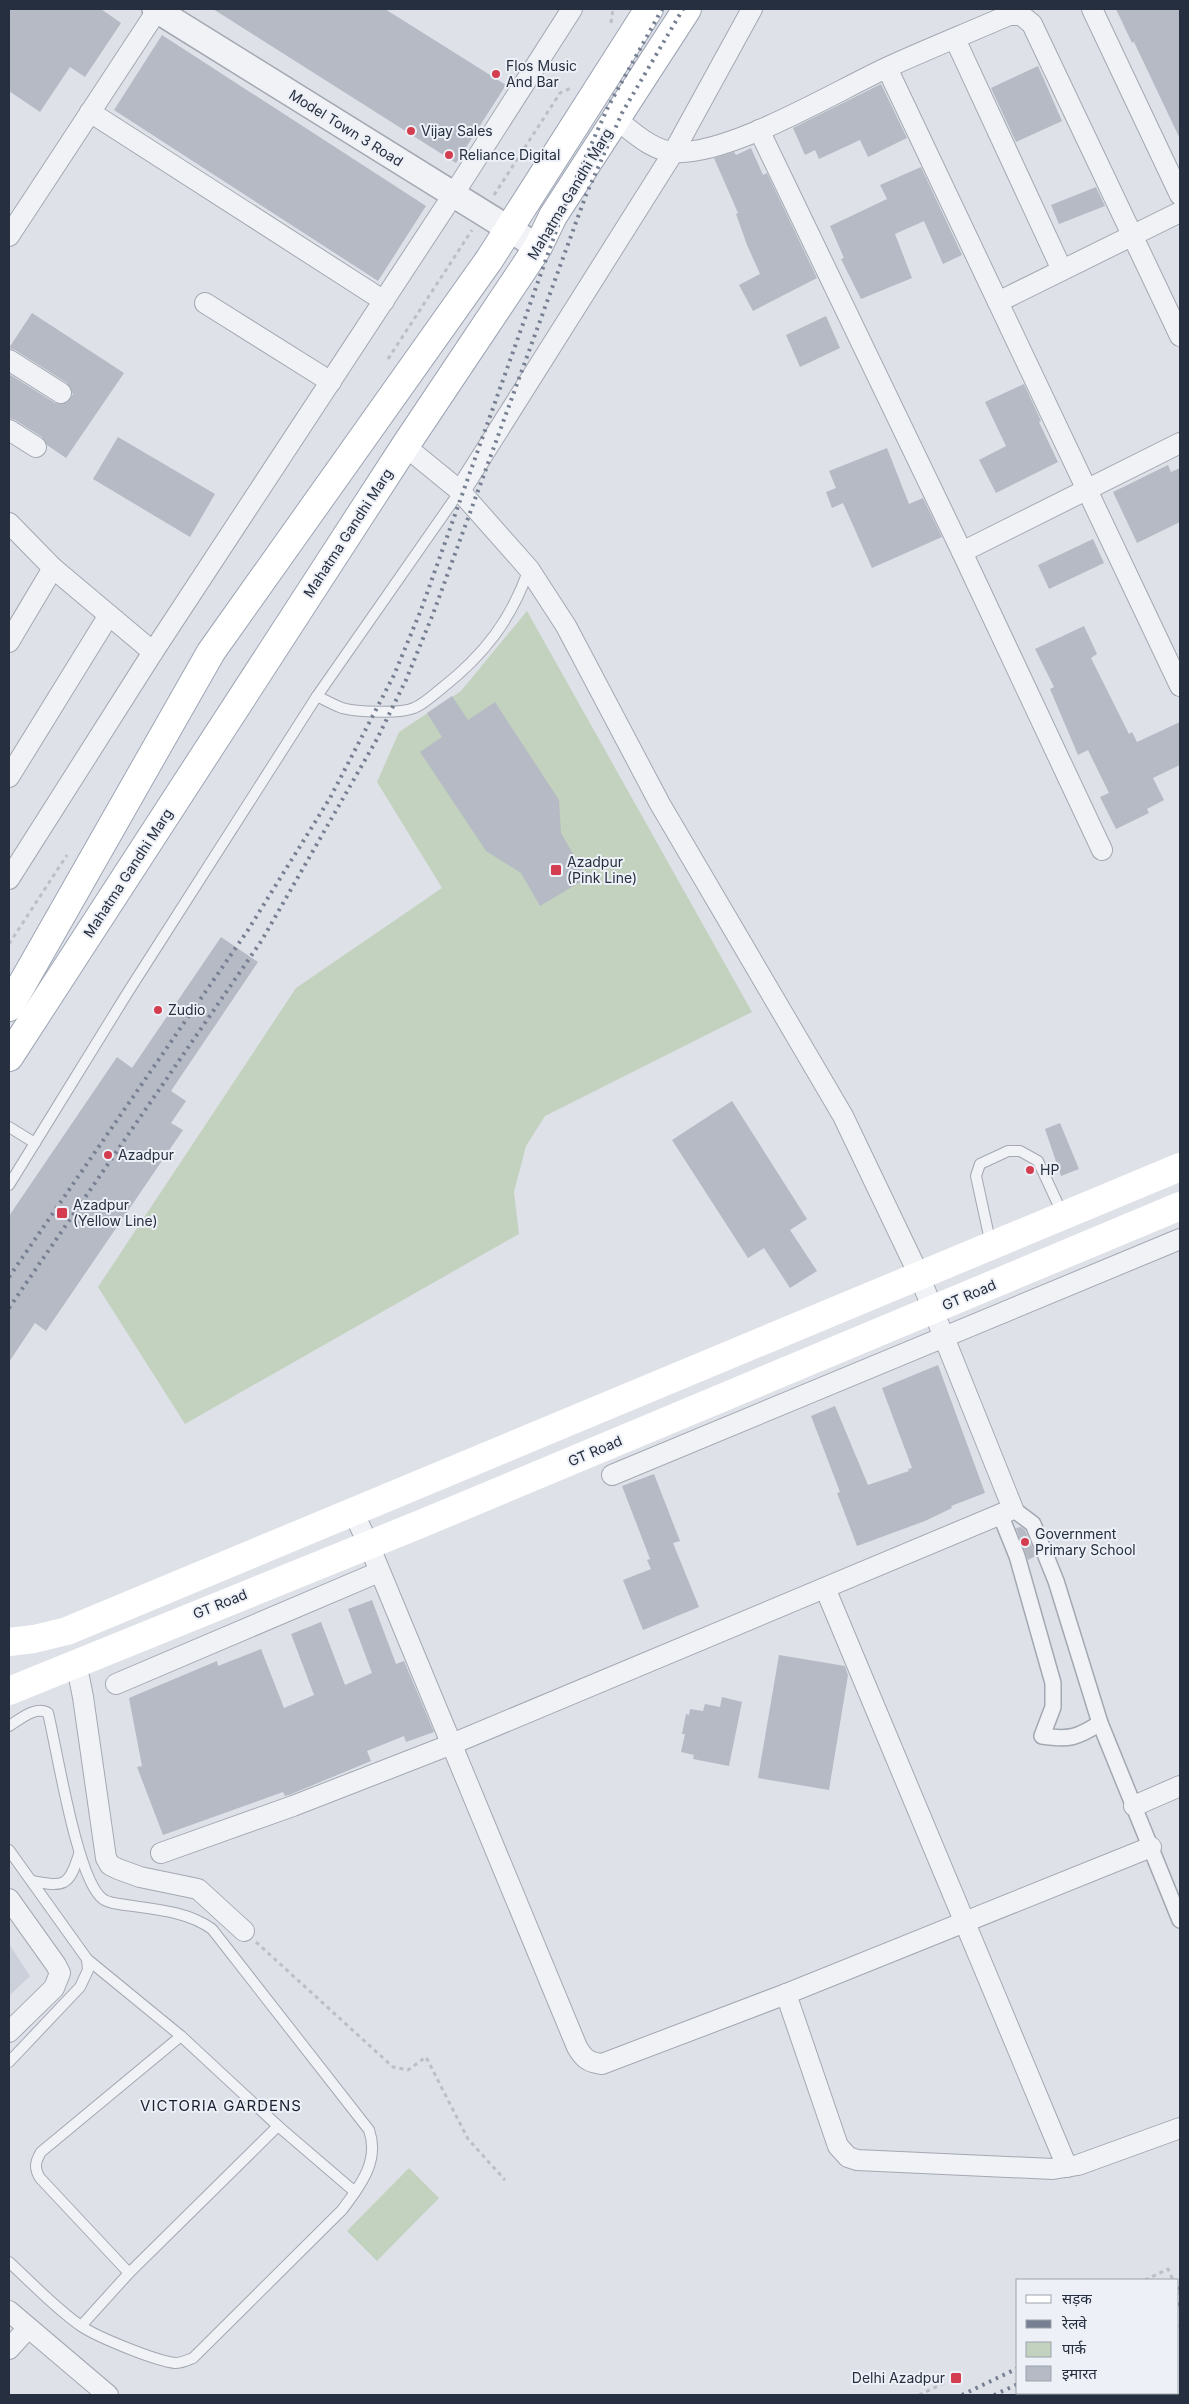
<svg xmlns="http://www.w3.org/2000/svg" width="1189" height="2404" viewBox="0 0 1189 2404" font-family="Inter,'Noto Sans Devanagari',sans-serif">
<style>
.built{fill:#ccd0da}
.green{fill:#c3d2be}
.building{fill:#b5bac5}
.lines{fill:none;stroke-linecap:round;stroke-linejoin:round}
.service-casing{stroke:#a3a8b2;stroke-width:12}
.pedestrian-casing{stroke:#a3a8b2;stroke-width:18}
.minor-casing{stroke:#a3a8b2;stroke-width:22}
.tertiary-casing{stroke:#a3a8b2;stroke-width:28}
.primary-casing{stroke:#9da5b4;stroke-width:30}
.path{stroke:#bbbfc6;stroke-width:3;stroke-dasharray:4 4;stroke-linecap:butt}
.service{stroke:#f0f2f6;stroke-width:10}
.pedestrian{stroke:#f0f2f6;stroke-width:15}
.minor{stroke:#f0f2f6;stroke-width:20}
.tertiary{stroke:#f0f2f6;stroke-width:25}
.secondary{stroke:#fff;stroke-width:28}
.primary{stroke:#fff;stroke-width:28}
.rail{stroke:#778092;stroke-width:4;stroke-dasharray:2.5 5;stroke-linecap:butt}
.poi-dot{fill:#d33d4f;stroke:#edf0f6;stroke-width:2}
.labels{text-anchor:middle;stroke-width:4;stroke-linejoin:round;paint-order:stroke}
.poi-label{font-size:14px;fill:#262f3f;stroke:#edf0f6;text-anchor:start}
.street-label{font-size:14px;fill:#262f3f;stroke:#edf0f6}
.neighbourhood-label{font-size:15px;letter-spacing:1px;fill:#192030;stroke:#edf0f6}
</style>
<rect width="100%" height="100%" fill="#dee1e8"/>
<path class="built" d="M9 1944 30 1976 9 1996Z"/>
<g class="green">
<path d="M527 611 752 1012 545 1116 526 1146 514 1192 519 1234 185 1424 98 1287 296 988 442 888 377 782 399 732 461 691Z"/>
<path d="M409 2168 439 2198 377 2261 347 2231Z"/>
</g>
<g class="building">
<path d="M9 9H101L121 23 85 77 70 67 40 112 9 91Z"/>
<path d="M213 9H385L506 85 456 163Z"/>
<path d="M1116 9H1180V139L1134 42 1132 43Z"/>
<path d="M162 35 426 206 378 281 114 110Z"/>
<path d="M1038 66 1062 121 1016 142 991 88Z"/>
<path d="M881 84 907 138 868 157 860 140 819 159 815 150 805 155 793 128Z"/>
<path d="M751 148 763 175 767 173 817 278 753 311 739 285 760 274 747 245 736 214 738 213 714 158 734 152 736 155Z"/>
<path d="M921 167 962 255 943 264 924 221 895 234 912 278 861 299 841 259 844 258 830 226 887 199 880 185Z"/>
<path d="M1096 187 1105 206 1059 224 1051 205Z"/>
<path d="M32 313 124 373 66 458 47 445 42 437 15 420 9 418V374L55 403H67L73 394 67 383 15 350 9 348Z"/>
<path d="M826 316 840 348 800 367 786 335Z"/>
<path d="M1024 384 1041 421 1039 422 1058 462 996 493 979 460 1006 446 985 402Z"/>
<path d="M118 437 215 494 190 537 93 479Z"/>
<path d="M887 448 909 504 923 498 942 537 872 568 843 503 832 508 826 492 836 488 829 471Z"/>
<path d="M1168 465 1171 472 1180 468V522L1137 543 1113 492Z"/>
<path d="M1093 539 1104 563 1049 589 1038 565Z"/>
<path d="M1084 626 1097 654 1091 658 1129 734 1132 732 1137 742 1180 722V765L1153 778 1164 800 1147 809 1149 813 1116 829 1100 797 1109 793 1088 750 1078 755 1050 689 1054 687 1035 649Z"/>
<path d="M452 696 468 720 495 702 559 800 561 833 587 878 540 906 521 873 486 851 420 752 442 737 427 713Z"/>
<path d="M221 937 258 962 171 1091 186 1101 171 1123 183 1130 46 1331 35 1323 9 1362V1216L117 1057 132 1068Z"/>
<path d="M732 1101 807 1219 790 1230 817 1271 790 1288 764 1248 748 1258 672 1140Z"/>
<path d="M1060 1123 1079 1169 1061 1176 1045 1129Z"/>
<path d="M938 1365 985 1493 951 1506 952 1508 925 1521 857 1546 837 1493 840 1492 811 1416 835 1406 868 1485 909 1471 908 1469 912 1468 882 1388Z"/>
<path d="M654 1474 680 1541 673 1543 699 1607 643 1630 623 1580 651 1569 647 1560 650 1559 622 1486Z"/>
<path d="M1021 1527 1025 1530 1036 1556 1028 1560 1016 1528Z"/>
<path d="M372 1600 396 1664 404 1661 434 1732 406 1742 404 1736 367 1751 371 1761 289 1795 285 1796 283 1792 163 1835 137 1767 142 1766 129 1698 217 1661 218 1666 261 1649 284 1708 314 1695 291 1634 321 1622 345 1685 372 1673 348 1609Z"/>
<path d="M779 1655 845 1666 848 1675 829 1790 758 1778Z"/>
<path d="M722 1697 742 1702 729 1766 693 1759 694 1755 681 1752 685 1734H682L686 1714 689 1715 690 1709 703 1711 705 1704 720 1707Z"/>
</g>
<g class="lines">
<g class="service-casing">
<g id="service">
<path d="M317 696C325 700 334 705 342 708 356 712 400 714 414 708 424 704 433 695 442 688 484 655 511 620 529 569"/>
<path d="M9 1127 35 1143"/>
<path d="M9 1185 128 992 317 696 460 491"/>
<path d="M991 1245 976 1176 980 1164 1008 1151H1020L1038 1161 1063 1215"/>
<path d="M9 1726C19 1720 36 1705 48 1713 57 1749 77 1881 103 1899 105 1901 110 1902 113 1903 146 1909 184 1909 212 1929L369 2130C380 2161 360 2186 342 2210L193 2358C188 2360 182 2363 175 2363 156 2361 97 2337 81 2326 55 2308 32 2283 9 2262"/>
<path d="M9 1850 87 1959 88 1970 80 1987 9 2062"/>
<path d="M32 1881C64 1887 69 1887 79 1854"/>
<path d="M87 1959 181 2036 278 2126 355 2192"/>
<path d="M129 2273 40 2178C34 2168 35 2162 41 2152L181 2036"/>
<path d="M81 2326 129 2273 278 2126"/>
</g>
</g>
<g class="pedestrian-casing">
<g id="pedestrian">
<path d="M1013 1509 1033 1524 1056 1581 1100 1723 1180 1920"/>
<path d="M1000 1514 1017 1556 1053 1683V1707L1042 1736C1069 1740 1077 1738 1100 1723"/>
</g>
</g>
<g class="minor-casing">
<g id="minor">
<path d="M1092 9 1180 195"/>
<path d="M955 39 1062 270"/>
<path d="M887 68 1180 686"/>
<path d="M90 112 384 301"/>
<path d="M616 119C632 131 652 151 674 152 728 156 833 93 884 69 925 50 968 33 1009 15H1021L1032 24 1180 336"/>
<path d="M759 130 962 552 1102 850"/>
<path d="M9 236 158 9"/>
<path d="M998 302 1180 212"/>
<path d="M205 303 331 382"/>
<path d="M9 360 61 393"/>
<path d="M9 430 36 447"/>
<path d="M460 491 673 153 752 9"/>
<path d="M9 523 53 568 153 652"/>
<path d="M962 552 1180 443"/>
<path d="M9 642 53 568"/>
<path d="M9 777 109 615"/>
<path d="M9 879 153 652 453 195 572 9"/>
<path d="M612 1475 1180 1239"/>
<path d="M353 1512 369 1545 577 2047C584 2059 588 2062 602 2064L786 1994 1151 1847"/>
<path d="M825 1588 1067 2167"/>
<path d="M76 1662 83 1697 106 1858 110 1865 118 1869 140 1877 198 1889 244 1931"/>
<path d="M116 1684 379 1572"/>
<path d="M1134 1806 1180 1786"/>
<path d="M161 1853 293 1806 452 1744 1013 1509 919 1275 843 1116 660 804 566 626 529 569 460 491 405 446"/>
<path d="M9 1899 56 1965 60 1973 54 1988 9 2032"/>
<path d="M786 1994 838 2146 848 2157 857 2160 1053 2169 1078 2165 1180 2128"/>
<path d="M9 2311 108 2395"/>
<path d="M9 2349 28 2328"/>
</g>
</g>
<g class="tertiary-casing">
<path id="tertiary" d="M155 9 538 247"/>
</g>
<g class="primary-casing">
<g id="primary">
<path d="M9 1007 211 652 489 260 649 9"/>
<path d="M9 1057 405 446 538 247 553 216 687 9"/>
</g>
</g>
<g class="path">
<path d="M611 23 613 9"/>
<path d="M494 195 560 93 571 88"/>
<path d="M388 359 472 230"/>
<path d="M9 944 67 855"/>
<path d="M256 1942 393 2067 408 2070 426 2057 468 2139 505 2180"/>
<path d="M1145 2280 1168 2269 1173 2280"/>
<path d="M1178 2291 1180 2297"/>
<path d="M1178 2326 1180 2325"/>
<path d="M919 2395 944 2383"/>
</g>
<use href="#service" class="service"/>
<use href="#pedestrian" class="pedestrian"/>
<use href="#minor" class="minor"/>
<use href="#tertiary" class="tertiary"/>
<g class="secondary">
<path d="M9 1642 34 1639 67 1631 1180 1167"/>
<path d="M9 1691 423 1523 1180 1206"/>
</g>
<use href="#primary" class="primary"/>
<g class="rail">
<path d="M9 1277 248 930 330 798 394 675 421 610 570 192 608 107 662 9"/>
<path d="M9 1308 262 940 377 739 406 680 433 614 586 195 622 113 683 9"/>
<path d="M1178 2289 1180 2288"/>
<path d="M1178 2305 1180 2304"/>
<path d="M962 2395 1018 2368"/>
<path d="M994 2395 1018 2384"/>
</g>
</g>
<g class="poi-dot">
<circle cx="496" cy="74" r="5"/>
<circle cx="411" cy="131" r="5"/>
<circle cx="449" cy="155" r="5"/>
<rect x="550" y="864" width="12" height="12" rx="2.5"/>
<circle cx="158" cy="1010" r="5"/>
<circle cx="108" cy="1155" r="5"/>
<circle cx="1030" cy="1170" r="5"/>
<rect x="56" y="1207" width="12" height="12" rx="2.5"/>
<circle cx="1025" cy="1542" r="5"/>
<rect x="950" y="2372" width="12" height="12" rx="2.5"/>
</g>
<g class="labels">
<g class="poi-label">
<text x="506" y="71">Flos Music<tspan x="506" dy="16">And Bar</tspan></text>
<text x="421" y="136">Vijay Sales</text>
<text x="459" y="160">Reliance Digital</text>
<text x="567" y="867">Azadpur<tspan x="567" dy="16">(Pink Line)</tspan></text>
<text x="168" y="1015">Zudio</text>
<text x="118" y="1160">Azadpur</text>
<text x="1040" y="1175">HP</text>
<text x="73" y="1210">Azadpur<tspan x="73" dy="16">(Yellow Line)</tspan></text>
<text x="1035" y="1539">Government<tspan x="1035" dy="16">Primary School</tspan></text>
<text x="945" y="2383" text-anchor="end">Delhi Azadpur</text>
</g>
<g class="street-label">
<text transform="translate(346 128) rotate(32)" y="5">Model Town 3 Road</text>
<text transform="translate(570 194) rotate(-59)" y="5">Mahatma Gandhi Marg</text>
<text transform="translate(348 533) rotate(-57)" y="5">Mahatma Gandhi Marg</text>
<text transform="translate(128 873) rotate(-57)" y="5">Mahatma Gandhi Marg</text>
<text transform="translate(969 1295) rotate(-23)" y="5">GT Road</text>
<text transform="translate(595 1451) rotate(-23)" y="5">GT Road</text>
<text transform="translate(220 1604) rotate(-22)" y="5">GT Road</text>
</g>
<g class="neighbourhood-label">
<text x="221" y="2111">VICTORIA GARDENS</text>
</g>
</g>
<rect width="1189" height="2404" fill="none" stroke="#262f3f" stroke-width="20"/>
<rect x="1016" y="2279" width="162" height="115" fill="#edf0f6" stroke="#9da3ad"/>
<rect x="1026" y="2295" width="25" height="8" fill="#ffffff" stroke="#9da3ad"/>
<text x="1062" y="2304" font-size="15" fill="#262f3f">सड़क</text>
<rect x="1026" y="2320" width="25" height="8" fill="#778092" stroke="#9da3ad"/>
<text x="1062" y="2329" font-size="15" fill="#262f3f">रेलवे</text>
<rect x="1026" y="2342" width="25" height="15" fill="#c3d2be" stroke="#9da3ad"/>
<text x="1062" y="2354" font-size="15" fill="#262f3f">पार्क</text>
<rect x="1026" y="2366" width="25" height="15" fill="#b5bac5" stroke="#9da3ad"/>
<text x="1062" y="2379" font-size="15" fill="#262f3f">इमारत</text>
</svg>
